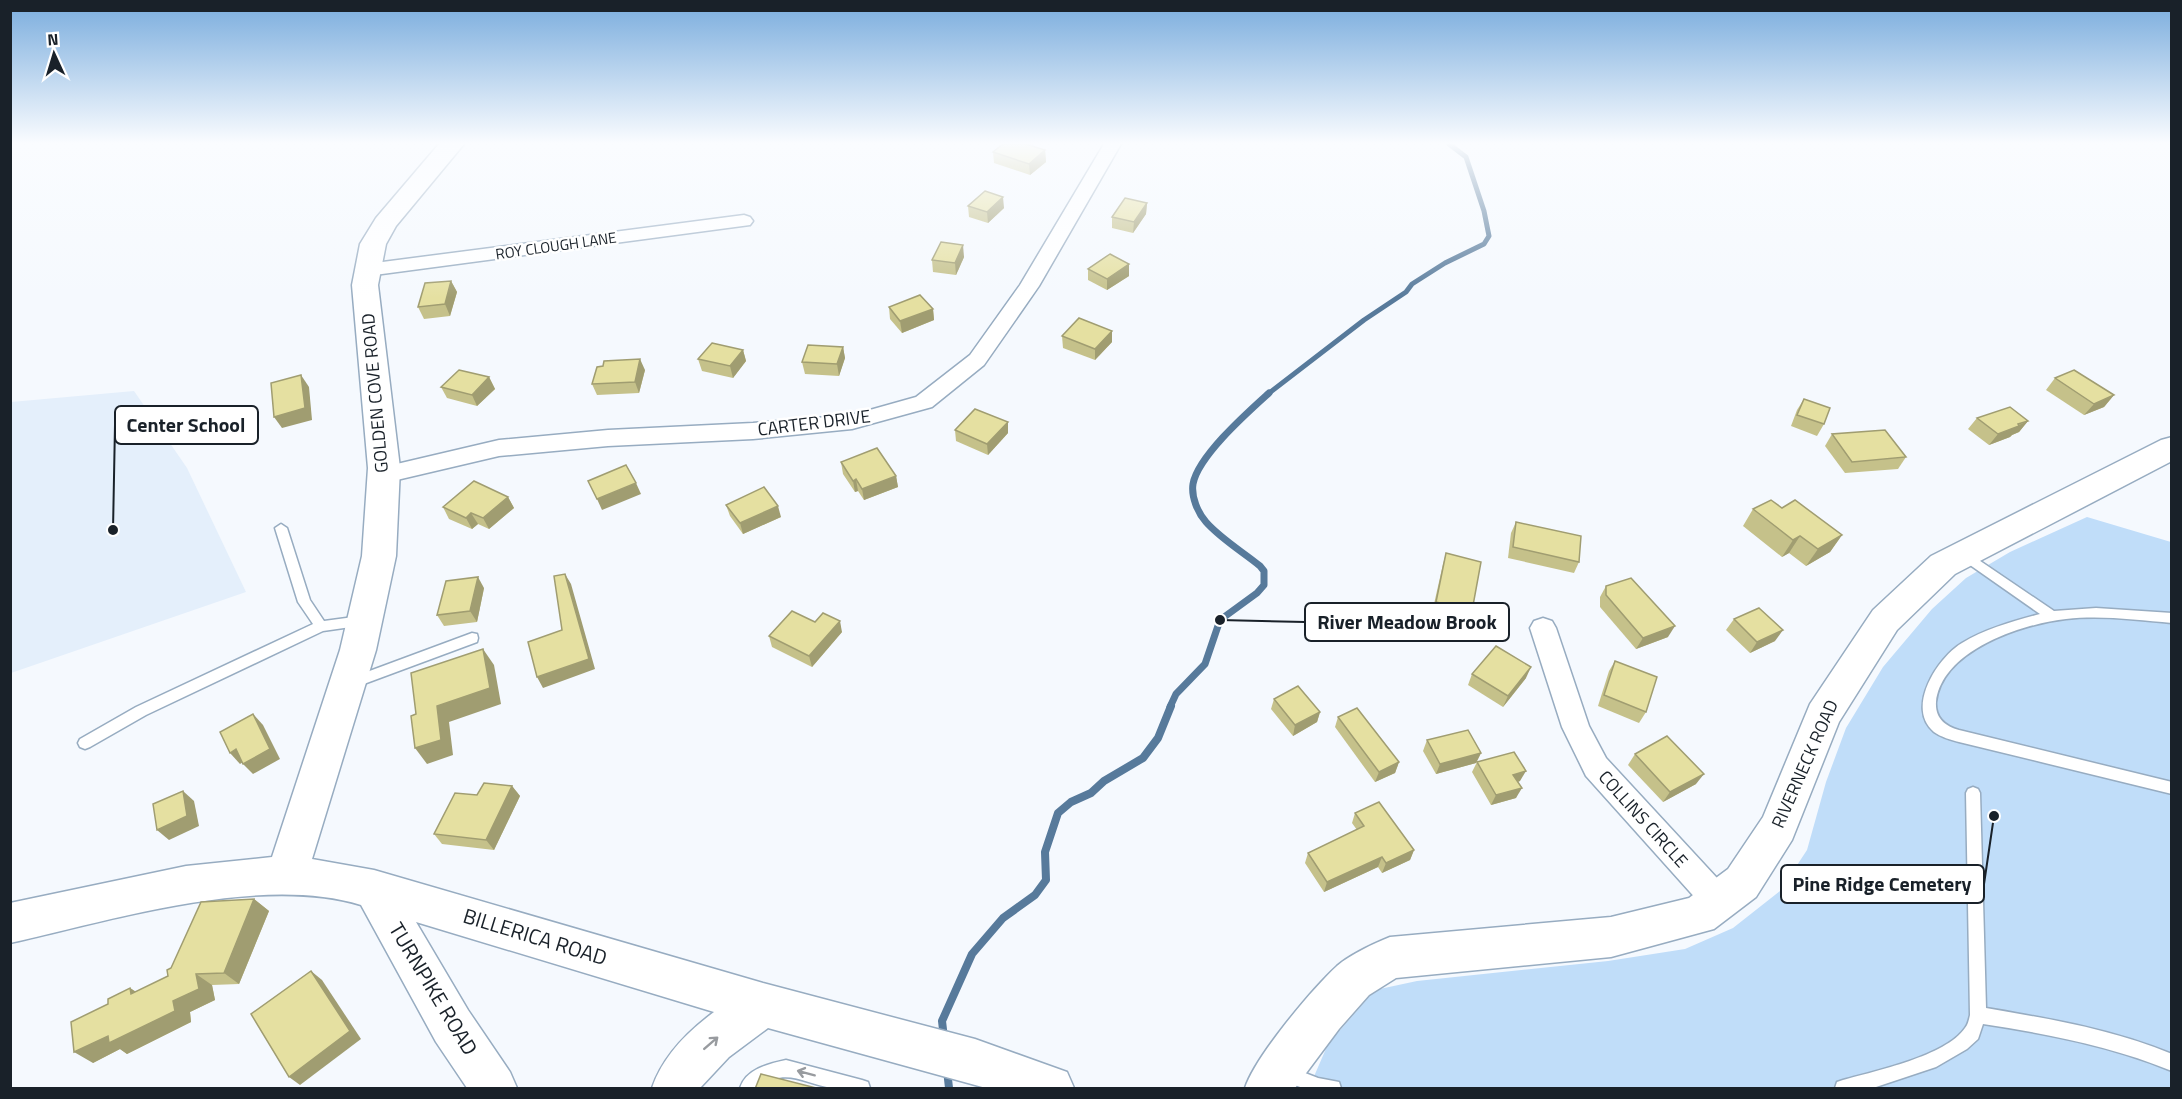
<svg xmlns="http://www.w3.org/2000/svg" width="2182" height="1099" viewBox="0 0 2182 1099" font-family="'Titillium Web',sans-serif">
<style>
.built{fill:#e4effb}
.green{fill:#c0ddf9}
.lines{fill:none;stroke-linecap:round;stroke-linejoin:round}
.stream-far2{stroke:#577a9b;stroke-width:5}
.stream-far1{stroke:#577a9b;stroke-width:7}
.stream{stroke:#577a9b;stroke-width:8}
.service-casing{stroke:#97acc1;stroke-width:3}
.minor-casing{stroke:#97acc1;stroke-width:3}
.secondary-casing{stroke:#97acc1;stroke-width:3}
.service{fill:#fff;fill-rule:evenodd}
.minor{fill:#fff;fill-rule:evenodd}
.secondary{fill:#fff;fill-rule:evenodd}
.wall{fill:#c5c18a}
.shaded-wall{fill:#a09d71}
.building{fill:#e5e0a1;stroke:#a09d71;stroke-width:1.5}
.oneway{stroke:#989b9f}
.labels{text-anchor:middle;stroke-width:5;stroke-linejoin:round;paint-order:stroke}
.far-street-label{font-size:15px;fill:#192129;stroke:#fff}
.street-label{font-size:18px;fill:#192129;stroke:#fff}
.near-street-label{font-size:21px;fill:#192129;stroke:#fff}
.leader{fill:none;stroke:#192129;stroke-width:2}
.callout-dot{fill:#192129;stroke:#fff;stroke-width:2}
.callout{fill:#fff;stroke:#192129;stroke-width:2}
.callout-label{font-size:20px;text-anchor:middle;font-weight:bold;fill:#192129}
</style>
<rect width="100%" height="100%" fill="#f5f9fe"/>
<path class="built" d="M134 391 187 468 246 592 11 673V402Z"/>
<path class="green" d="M2087 517 2171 542V1088H1309L1328 1044 1375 990 1417 981 1608 961 1685 949 1733 928 1780 891 1807 850 1826 782 1846 728 1883 667 1932 609 1966 578 2010 552Z"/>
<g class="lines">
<path class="stream-far2" d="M1268 394 1364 320 1406 292 1412 284 1445 263 1484 244 1489 236 1484 211 1466 157 1449 144"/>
<path class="stream-far1" d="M1170 707 1176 694 1205 664 1220 620 1257 593 1264 585V571L1260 566C1243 552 1221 539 1206 522 1198 513 1191 497 1193 484 1198 456 1248 412 1269 393"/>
<g class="stream">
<path d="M944 1038 942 1021 972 954 1003 918 1035 895 1046 880 1045 852 1058 813 1071 802 1091 793 1104 781 1143 758 1158 738 1171 706"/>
<path d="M947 1070 949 1088"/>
</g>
<g class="service-casing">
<g id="service">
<path d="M281 524 287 528 310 600 324 621 361 616 365 617 367 621 365 625 323 631 146 715 90 747 85 749 80 747 78 743 80 739 136 707 313 624 298 602 275 528Z"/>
<path d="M1964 550 2054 611 2096 608 2172 613V623C2137 620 2101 615 2066 619 2022 624 1942 650 1936 702 1935 718 1945 726 1959 730L2172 782V794L1959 742C1951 740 1941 737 1934 732 1905 708 1938 657 1962 643 1985 629 2014 621 2040 614L1960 558 1958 555 1960 552Z"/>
<path d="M472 633 477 634 478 638 477 642 353 688 348 687 346 683 348 679Z"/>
<path d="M1973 787 1978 789 1980 793 1986 1008C2050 1019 2112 1029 2172 1054V1071C2111 1046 2048 1034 1983 1024L1978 1039 1967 1049 1936 1067 1873 1088H1835L1837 1082 1843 1080C1875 1071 1946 1056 1965 1028 1968 1025 1969 1019 1970 1015L1966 793 1968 789Z"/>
<path d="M786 1060 862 1080 868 1082 870 1088C859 1089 844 1090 832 1088 805 1084 784 1066 760 1088H740C746 1069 768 1064 786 1060Z"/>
<path d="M1287 1066 1318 1078 1339 1082 1341 1088H1303L1281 1080 1279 1074 1281 1068Z"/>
</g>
</g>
<g class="minor-casing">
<g id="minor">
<path d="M1104 144H1121L1039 286 984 365 932 407 852 429 753 439 608 446 499 456 384 483 376 481 373 475 376 469 384 467 499 440 608 430 753 423 852 415 916 397 970 355 1020 285Z"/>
<path d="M744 215 750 217 753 221 750 225 367 276 360 274 357 270 360 266 367 264Z"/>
<path d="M1543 618 1552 621 1556 628 1589 726 1606 758 1729 891 1733 901 1729 911 1718 915 1707 911 1586 776 1562 727 1530 628 1534 621Z"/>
</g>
</g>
<g class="secondary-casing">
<g id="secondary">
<path d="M439 144H464L396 226 386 244 378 285 400 468 396 556 376 650 312 859 374 870 763 983 975 1039 1067 1072 1074 1088H986L768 1028 729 1057 700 1088H652C663 1056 687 1032 714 1012L416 922 468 1010 510 1072 517 1088H467L436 1042 361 905C260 874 112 920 10 943V903L186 866 272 857 340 650 362 556 368 468 352 285 360 244 376 218Z"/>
<path d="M2172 437V461L1955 574 1897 630 1839 722 1792 840 1756 897 1714 929 1611 957 1396 978 1369 995 1339 1029 1295 1088H1245C1255 1057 1312 989 1337 966 1351 954 1373 944 1390 937L1611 917 1689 898 1728 869 1763 817 1810 704 1873 610 1931 556 2161 440Z"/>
</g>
</g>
<use href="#service" class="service"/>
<use href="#minor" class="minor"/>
<use href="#secondary" class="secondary"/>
</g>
<g class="wall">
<path d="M1045 150 1046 162 1030 175 994 163 993 152Z"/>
<path d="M1147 203 1146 214 1133 233 1112 228V217Z"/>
<path d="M968 206 1004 208 988 223 969 217Z"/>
<path d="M964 257 956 275 933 272 932 260Z"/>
<path d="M1129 264V276L1107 290 1088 280V269Z"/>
<path d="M451 281 457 292 450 316 424 319 418 307Z"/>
<path d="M889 307 933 309 934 320 902 333 890 319Z"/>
<path d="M1112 331V342L1095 360 1063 348 1062 336Z"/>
<path d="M843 347 845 358 839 376 805 374 802 362Z"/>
<path d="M743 350 746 361 733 378 702 371 698 359Z"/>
<path d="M645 370 639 393 597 395 592 384Z"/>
<path d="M489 377 495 389 477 406 447 398 441 387Z"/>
<path d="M2055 378 2114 395 2104 407 2084 415 2046 390Z"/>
<path d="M1804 399 1824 424 1817 436 1791 426 1797 410Z"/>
<path d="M1977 418 2028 421 2019 432 2012 435 2010 437 1989 445 1968 429Z"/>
<path d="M1008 422V433L988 455 956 441 955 430Z"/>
<path d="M1832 434 1906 457 1898 469 1845 473 1825 446Z"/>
<path d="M841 462 896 476 898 487 864 500 858 491 855 492 843 474Z"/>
<path d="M508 497 514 508 489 529 478 524 472 529 449 519 443 507Z"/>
<path d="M726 505 781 517 743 534 730 516Z"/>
<path d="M1782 508 1842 535 1830 552 1806 566 1789 553 1782 557 1743 526 1753 509Z"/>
<path d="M1516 522 1579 562 1574 573 1508 558 1511 533Z"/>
<path d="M1446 553 1472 611 1467 622 1432 613 1443 564Z"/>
<path d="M1606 586 1668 637 1636 649 1600 607V597Z"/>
<path d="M484 588 477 622 444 626 437 615Z"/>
<path d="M1734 619 1775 641 1750 653 1726 630Z"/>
<path d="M815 622 842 632 812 667 772 647 769 636Z"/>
<path d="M1615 661 1646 712 1639 723 1598 706 1609 671Z"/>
<path d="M1472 674 1526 678 1503 707 1468 685Z"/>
<path d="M1274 699 1320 712 1317 722 1293 736 1271 709Z"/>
<path d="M1338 717 1399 762 1395 773 1375 782 1335 727Z"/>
<path d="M1427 740 1481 753 1476 763 1436 774 1423 751Z"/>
<path d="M1635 754 1696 784 1663 802 1628 765Z"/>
<path d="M1477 762 1520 781 1518 782 1516 798 1491 805 1472 772Z"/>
<path d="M512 786 520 796 494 850 442 844 434 834 477 795Z"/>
<path d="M1355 813 1414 850 1410 860 1382 873 1378 867 1324 892 1305 863 1308 853 1357 830 1352 823Z"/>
<path d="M254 899 269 911 239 984 212 985 215 1000 190 1012 191 1022 127 1054 120 1049 93 1063 108 1004 130 988 136 992 168 976 171 968Z"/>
</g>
<g class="shaded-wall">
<path d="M1045 150 1046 162 1030 175 1029 164Z"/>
<path d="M1003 197 1004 208 988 223 987 212Z"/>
<path d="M1147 203 1146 214 1133 233 1134 222Z"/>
<path d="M963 245 964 257 956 275 955 263Z"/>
<path d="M1129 264V276L1107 290V279Z"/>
<path d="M451 281 457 292 450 316 445 304Z"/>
<path d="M933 309 934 320 902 333 900 321Z"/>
<path d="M1112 331V342L1095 360V349Z"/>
<path d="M843 347 845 358 839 376 837 364Z"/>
<path d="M743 350 746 361 733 378 730 366Z"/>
<path d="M640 359 645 370 639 393 635 382Z"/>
<path d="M301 375 309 387 312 420 282 428 274 417Z"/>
<path d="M489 377 495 389 477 406 472 395Z"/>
<path d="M2114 395 2104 407 2084 415 2094 404Z"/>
<path d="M2028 421 2019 432 2012 435 2010 437 1989 445 1998 434Z"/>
<path d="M1008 422V433L988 455 987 444Z"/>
<path d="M896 476 898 487 864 500 862 489Z"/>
<path d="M856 479 858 491 855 492 853 481Z"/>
<path d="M636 483 641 494 602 510 597 499Z"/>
<path d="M508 497 514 508 489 529 483 518Z"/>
<path d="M778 506 781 517 743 534 740 523Z"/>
<path d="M471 513 478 524 472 529 466 518Z"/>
<path d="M1842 535 1830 552 1806 566 1818 549Z"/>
<path d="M1800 536 1789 553 1782 557 1793 540Z"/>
<path d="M565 574 571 584 595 669 543 688 537 677 589 659Z"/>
<path d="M478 577 484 588 477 622 470 611Z"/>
<path d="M840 621 842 632 812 667 809 656Z"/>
<path d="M1675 626 1668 637 1636 649 1643 638Z"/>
<path d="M1783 630 1775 641 1750 653 1757 642Z"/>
<path d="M483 649 494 665 501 704 449 722 453 755 427 764 415 748 437 706Z"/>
<path d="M1531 667 1526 678 1503 707 1508 696Z"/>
<path d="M1320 712 1317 722 1293 736 1295 725Z"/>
<path d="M253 714 263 725 280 759 253 774 243 764Z"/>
<path d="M236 749 246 760 240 764 230 753Z"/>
<path d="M1481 753 1476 763 1436 774 1440 764Z"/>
<path d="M1399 762 1395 773 1375 782 1379 772Z"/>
<path d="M1526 771 1520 781 1508 785 1513 775Z"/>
<path d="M1704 774 1696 784 1663 802 1670 792Z"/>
<path d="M512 786 520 796 494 850 486 840Z"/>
<path d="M1522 788 1516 798 1491 805 1496 795Z"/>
<path d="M183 791 194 801 199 826 169 840 157 830Z"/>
<path d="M1414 850 1410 860 1382 873 1386 863Z"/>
<path d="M1382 857 1378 867 1324 892 1327 882Z"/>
<path d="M254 899 269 911 239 984 224 973Z"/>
<path d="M311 971 322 980 361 1039 300 1085 289 1077Z"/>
<path d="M196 974 212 985 215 1000 190 1012 191 1022 127 1054 120 1049 93 1063 74 1052 173 1001Z"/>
<path d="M130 988 147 999 131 994Z"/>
</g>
<g class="building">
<path d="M1003 144H1026L1045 150 1029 164 993 152Z"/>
<path d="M985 191 1003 197 987 212 968 206Z"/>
<path d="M1125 198 1147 203 1134 222 1112 217Z"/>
<path d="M941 242 963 245 955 263 932 260Z"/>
<path d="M1110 254 1129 264 1107 279 1088 269Z"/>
<path d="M451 281 445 304 418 307 425 283Z"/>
<path d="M920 295 933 309 900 321 889 307Z"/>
<path d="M1079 318 1112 331 1095 349 1062 336Z"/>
<path d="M712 343 743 350 730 366 698 359Z"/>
<path d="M808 345 843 347 837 364 802 362Z"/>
<path d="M640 359 635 382 592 384 597 367 603 366 604 361Z"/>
<path d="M459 370 489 377 472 395 441 387Z"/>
<path d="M2074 370 2114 395 2094 404 2055 378Z"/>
<path d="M301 375 305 408 274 417 271 383Z"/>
<path d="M1804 399 1830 408 1824 424 1797 415Z"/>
<path d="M2010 407 2028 421 2018 424 2019 426 1998 434 1977 418Z"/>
<path d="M975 409 1008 422 987 444 955 430Z"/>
<path d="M1885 430 1906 457 1852 462 1832 434Z"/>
<path d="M877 448 896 476 862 489 856 479 853 481 841 462Z"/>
<path d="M626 465 636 483 597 499 588 481Z"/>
<path d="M474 481 508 497 483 518 471 513 466 518 443 507Z"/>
<path d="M764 487 778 506 740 523 726 505Z"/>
<path d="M1771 500 1782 508 1795 500 1842 535 1818 549 1800 536 1793 540 1753 509Z"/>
<path d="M1516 522 1581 536 1579 562 1513 547Z"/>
<path d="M1446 553 1481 562 1472 611 1436 602Z"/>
<path d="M565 574 589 659 537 677 528 642 562 630 554 576Z"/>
<path d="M478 577 470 611 437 615 446 581Z"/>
<path d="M1631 578 1675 626 1643 638 1606 595V586Z"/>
<path d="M1759 608 1783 630 1757 642 1734 619Z"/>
<path d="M792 611 815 622 823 613 840 621 809 656 769 636Z"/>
<path d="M1496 646 1531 667 1508 696 1472 674Z"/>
<path d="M483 649 490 688 437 706 441 740 415 748 411 716 416 714 411 673Z"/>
<path d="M1615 661 1657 677 1646 712 1604 695Z"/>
<path d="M1298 686 1320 712 1295 725 1274 699Z"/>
<path d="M1357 708 1399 762 1379 772 1338 717Z"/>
<path d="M253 714 270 749 243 764 236 749 230 753 220 732Z"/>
<path d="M1468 730 1481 753 1440 764 1427 740Z"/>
<path d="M1667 736 1704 774 1670 792 1635 754Z"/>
<path d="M1514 752 1526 771 1513 775 1522 788 1496 795 1477 762Z"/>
<path d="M484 783 512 786 486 840 434 834 455 793 477 795Z"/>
<path d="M183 791 187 816 157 830 153 804Z"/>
<path d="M1379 802 1414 850 1386 863 1382 857 1327 882 1308 853 1364 826 1355 813Z"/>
<path d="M254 899 224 973 196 974 199 989 173 1001 175 1011 109 1043 108 1036 74 1052 71 1022 108 1004V999L130 988 131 994 168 976 167 970 171 968 201 902Z"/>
<path d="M311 971 350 1031 289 1077 251 1014Z"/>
<path d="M761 1074 820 1089H755Z"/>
</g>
<defs><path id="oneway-shaft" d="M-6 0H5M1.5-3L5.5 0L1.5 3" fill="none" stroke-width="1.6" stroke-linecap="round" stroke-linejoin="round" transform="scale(1.5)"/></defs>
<g class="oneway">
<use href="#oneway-shaft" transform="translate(711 1043) rotate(-41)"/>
<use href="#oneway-shaft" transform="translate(806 1073) rotate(-165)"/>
</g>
<linearGradient id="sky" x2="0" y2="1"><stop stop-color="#79acdd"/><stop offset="0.48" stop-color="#fafcff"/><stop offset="1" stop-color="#fafcff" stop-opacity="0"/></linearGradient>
<rect width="2182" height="298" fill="url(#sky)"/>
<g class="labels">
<g class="far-street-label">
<text transform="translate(556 246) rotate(-8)" y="5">ROY CLOUGH LANE</text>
</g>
<g class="street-label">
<text transform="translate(375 393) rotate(-95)" y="6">GOLDEN COVE ROAD</text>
<text transform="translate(814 423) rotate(-7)" y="6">CARTER DRIVE</text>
<text transform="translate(1805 764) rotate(-66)" y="6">RIVERNECK ROAD</text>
<text transform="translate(1643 819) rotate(48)" y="6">COLLINS CIRCLE</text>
</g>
<g class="near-street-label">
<text transform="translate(535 937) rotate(17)" y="7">BILLERICA ROAD</text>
<text transform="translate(433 989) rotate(59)" y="7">TURNPIKE ROAD</text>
</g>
</g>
<path class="leader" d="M113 530L115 425M1220 620L1305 622M1994 816L1984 884"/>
<g class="callout-dot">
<circle cx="113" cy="530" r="6"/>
<circle cx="1220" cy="620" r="6"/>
<circle cx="1994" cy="816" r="6"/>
</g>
<g class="callout">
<rect x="115" y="406" width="143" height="38" rx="6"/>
<rect x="1305" y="603" width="204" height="38" rx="6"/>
<rect x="1781" y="865" width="203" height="38" rx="6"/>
</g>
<g class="callout-label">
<text x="186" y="432">Center School</text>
<text x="1407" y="629">River Meadow Brook</text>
<text x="1882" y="891">Pine Ridge Cemetery</text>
</g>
<rect width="2182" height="1099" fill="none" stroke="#192129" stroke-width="24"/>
<g transform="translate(54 54) rotate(356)" stroke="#ffffff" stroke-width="4.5" paint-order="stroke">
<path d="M0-4.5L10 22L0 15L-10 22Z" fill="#192129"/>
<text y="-9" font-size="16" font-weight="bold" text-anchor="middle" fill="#192129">N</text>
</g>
</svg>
